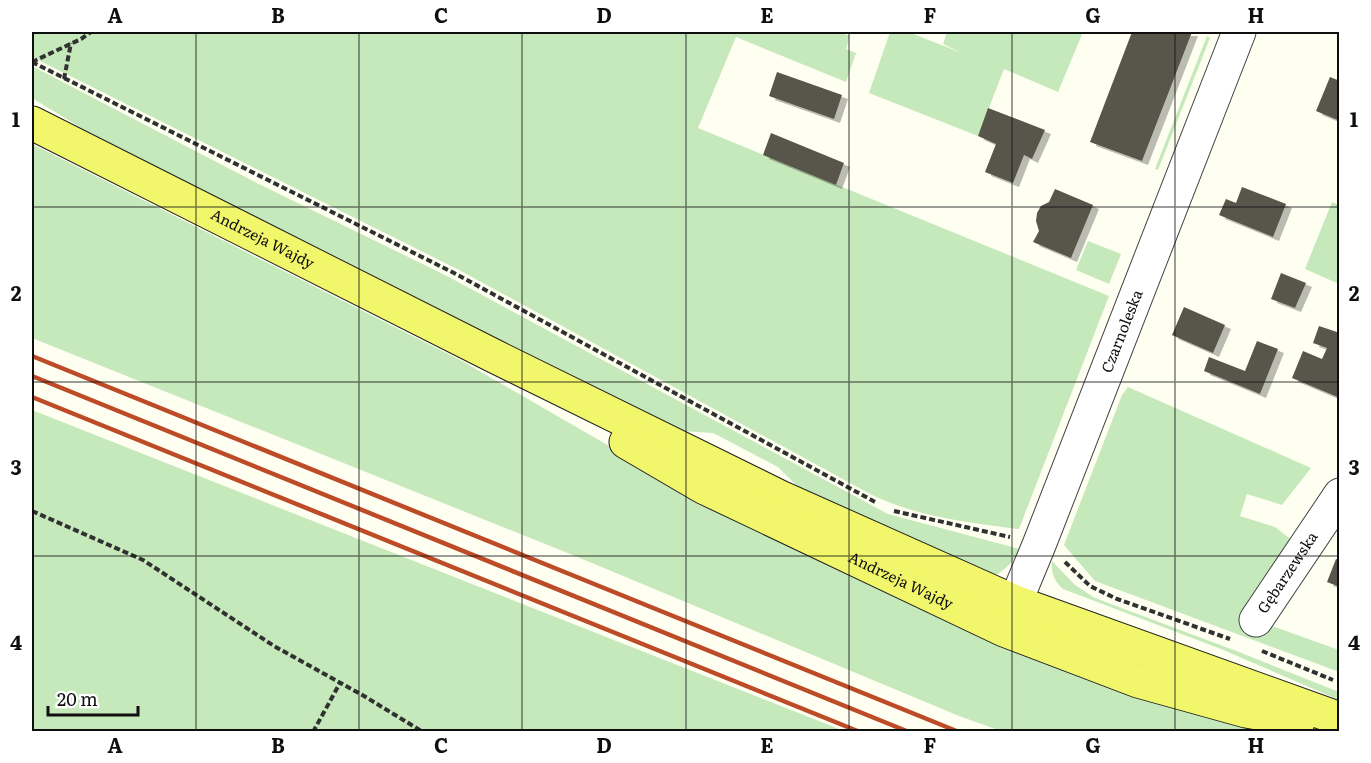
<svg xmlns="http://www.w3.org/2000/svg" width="1371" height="763" viewBox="0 0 1371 763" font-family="Literata,serif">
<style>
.green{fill:#c6e9bb}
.building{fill:#58544b;filter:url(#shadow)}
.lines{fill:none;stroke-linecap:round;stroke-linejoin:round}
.minor-casing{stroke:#424242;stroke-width:35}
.major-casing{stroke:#202020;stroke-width:35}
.path{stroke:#313131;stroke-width:4;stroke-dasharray:6 3;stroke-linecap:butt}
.minor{stroke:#fff;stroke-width:33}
.major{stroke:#f1f66a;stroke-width:33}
.rail{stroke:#be4b28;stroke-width:4.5}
.grid{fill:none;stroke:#0f0f0f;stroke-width:1.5;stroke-opacity:0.55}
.labels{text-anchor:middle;stroke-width:6;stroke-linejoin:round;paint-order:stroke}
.street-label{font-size:15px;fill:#0f0f0f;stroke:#fff}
.neatline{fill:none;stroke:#0f0f0f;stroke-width:2}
.grid-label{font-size:20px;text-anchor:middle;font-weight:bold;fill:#0f0f0f}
</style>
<defs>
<filter id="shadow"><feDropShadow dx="6" dy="4" stdDeviation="0" flood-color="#0004"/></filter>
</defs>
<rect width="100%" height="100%" fill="#fefff1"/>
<g class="green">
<path d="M32 32H839L850 36 846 49 856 53 846 82 736 37 698 128 1109 296 1019 529C969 523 918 517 872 495L461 271 32 57Z"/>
<path d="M890 32H908L962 53 943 44 947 32H1083L1058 92 1004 69 978 136 869 93Z"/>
<path d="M1207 36 1210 38 1158 170 1155 169Z"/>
<path d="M32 66 259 184 447 276 888 514 1020 549C1014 561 1007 568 996 575L807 496 778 467 719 436 713 433 681 431 264 223 86 131 32 98Z"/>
<path d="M32 144 462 361 699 498 1281 731H1001L959 716 580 558 32 338Z"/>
<path d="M1332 202 1339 205V284L1305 269Z"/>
<path d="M1088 241 1121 254 1109 284 1076 270Z"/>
<path d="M1128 387 1311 468 1282 505 1247 494 1240 516 1275 527 1297 544 1244 616 1339 650V672L1095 581 1064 545 1122 395Z"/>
<path d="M32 410 844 731H32Z"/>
<path d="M1052 561 1075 585 1095 598 1239 652 1339 692V700L1221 649 1063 589C1054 581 1051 573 1052 561Z"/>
</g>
<g class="building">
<path d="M1132 32H1192L1142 161 1090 142Z"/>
<path d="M777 72 842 95 834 119 769 96Z"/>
<path d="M1330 77 1340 81V121L1316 111Z"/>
<path d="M988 108 1045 130 1032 159 1024 155 1013 183 985 172 996 144 978 136Z"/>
<path d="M771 133 844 163 836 185 763 155Z"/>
<path d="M1242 187 1286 204 1273 237 1219 215 1226 199 1236 203Z"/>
<path d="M1055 189 1093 205 1071 258 1033 242 1039 231 1036 221 1037 213 1041 206 1049 202Z"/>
<path d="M1281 273 1306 283 1295 308 1271 299Z"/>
<path d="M1184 307 1225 325 1213 353 1172 335Z"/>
<path d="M1319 326 1340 333V398L1292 378 1303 351 1322 359 1327 348 1313 343Z"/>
<path d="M1257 341 1278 349 1260 394 1204 371 1209 357 1245 371Z"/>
<path d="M1336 559 1340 560V587L1327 582Z"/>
</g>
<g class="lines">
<g class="minor-casing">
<g id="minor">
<path id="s1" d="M1256 620 1340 495"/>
<path id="s2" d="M1005 627 1039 545 1239 32"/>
</g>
</g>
<g class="major-casing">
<g id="major">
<path id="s3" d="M32 123 494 356 780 497 1015 602 1340 719"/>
<path id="s4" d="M626 442 703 487 1004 630 1138 681 1246 711 1299 720"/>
</g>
</g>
<g class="path">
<path d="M32 62 456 274 877 503"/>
<path d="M32 62 81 39 91 32"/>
<path d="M64 79 71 43"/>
<path d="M32 511 143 560 274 646 364 696 423 732"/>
<path d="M894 511 1010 537"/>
<path d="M1065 562 1090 586 1117 599 1230 639"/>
<path d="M1262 651 1333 680"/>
<path d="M313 732 340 683"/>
</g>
<use href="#minor" class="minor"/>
<use href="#major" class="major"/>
<g class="rail">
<path d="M32 356 959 732"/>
<path d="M32 376 909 732"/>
<path d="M32 397 860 732"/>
</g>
</g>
<path class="grid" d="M196 32V732M359 32V732M522 32V732M686 32V732M849 32V732M1012 32V732M1175 32V732M32 207H1340M32 382H1340M32 556H1340"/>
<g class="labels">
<g class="street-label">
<text dy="5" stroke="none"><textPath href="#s3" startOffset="258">Andrzeja Wajdy</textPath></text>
<text dy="5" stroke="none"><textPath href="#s2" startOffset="318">Czarnoleska</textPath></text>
<text dy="5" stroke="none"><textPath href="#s1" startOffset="57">Gębarzewska</textPath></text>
<text dy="5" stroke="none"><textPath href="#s4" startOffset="308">Andrzeja Wajdy</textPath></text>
</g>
</g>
<rect width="1371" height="763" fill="none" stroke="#ffffff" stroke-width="66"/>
<path d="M48 706v9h90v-9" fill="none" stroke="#0f0f0f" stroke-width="3"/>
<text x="57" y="706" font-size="18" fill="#0f0f0f" stroke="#ffffff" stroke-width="4.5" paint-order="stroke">20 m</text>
<rect x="33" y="33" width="1305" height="697" class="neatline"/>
<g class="grid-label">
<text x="115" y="23">A</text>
<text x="278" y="23">B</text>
<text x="441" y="23">C</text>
<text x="604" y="23">D</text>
<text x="767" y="23">E</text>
<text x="930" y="23">F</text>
<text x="1093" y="23">G</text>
<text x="1256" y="23">H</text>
<text x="16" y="127">1</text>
<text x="1354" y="127">1</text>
<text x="16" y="301">2</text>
<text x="1354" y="301">2</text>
<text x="16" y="475">3</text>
<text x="1354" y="475">3</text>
<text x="16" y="650">4</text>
<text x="1354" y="650">4</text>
<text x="115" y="753">A</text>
<text x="278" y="753">B</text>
<text x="441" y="753">C</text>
<text x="604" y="753">D</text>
<text x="767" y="753">E</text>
<text x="930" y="753">F</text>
<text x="1093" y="753">G</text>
<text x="1256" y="753">H</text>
</g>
</svg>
